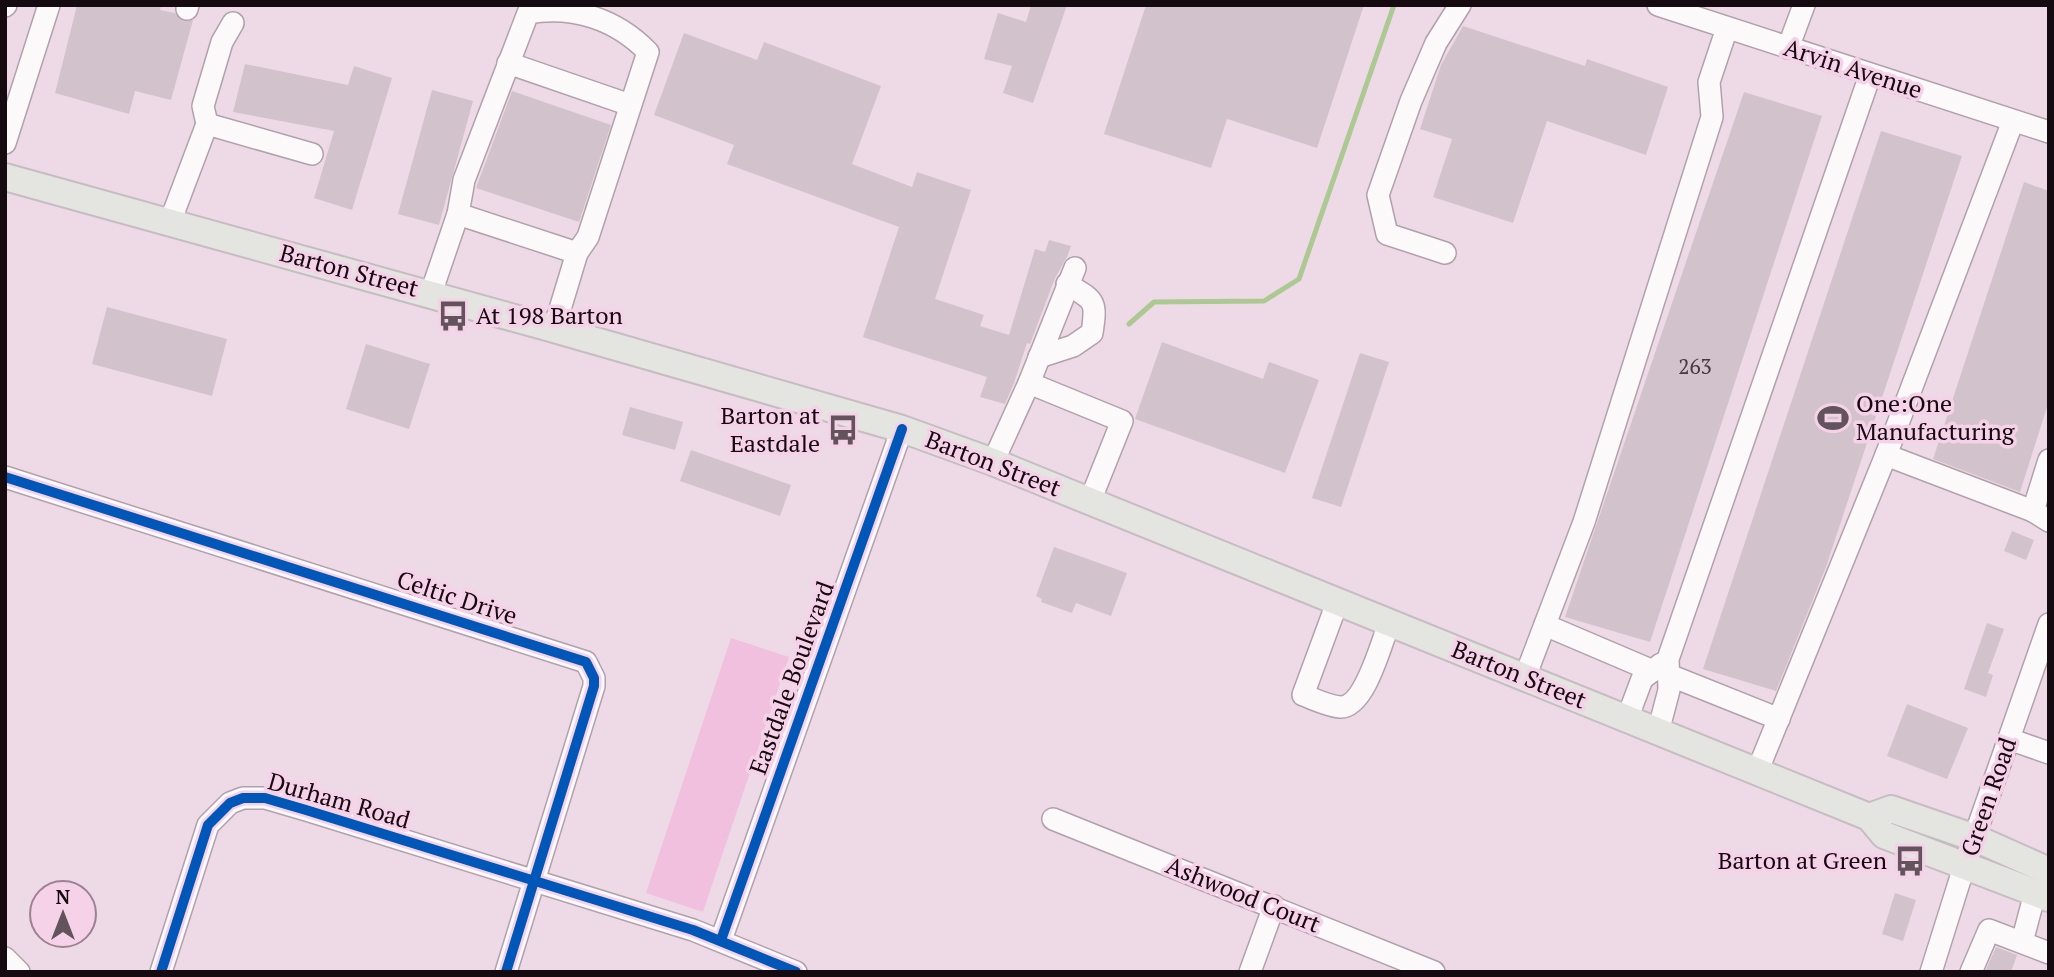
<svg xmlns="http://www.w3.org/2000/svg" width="2054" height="977" viewBox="0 0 2054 977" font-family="'PT Serif',serif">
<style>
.green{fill:#f1c0df}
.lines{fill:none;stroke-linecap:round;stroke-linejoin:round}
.stream{stroke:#acc893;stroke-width:5}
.building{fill:#d2c2cc}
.minor-casing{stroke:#b1a1ab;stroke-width:24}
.major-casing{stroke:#c6bcc2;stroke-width:30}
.minor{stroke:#fcf9fb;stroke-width:21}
.major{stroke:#e4e4e0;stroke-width:26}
.cycleway-casing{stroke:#f6d2e8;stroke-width:15}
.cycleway{stroke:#0057b8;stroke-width:10}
.labels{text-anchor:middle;stroke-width:7;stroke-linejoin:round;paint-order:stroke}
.number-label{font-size:21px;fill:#463941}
.street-label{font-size:24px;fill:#160a11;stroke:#f6d2e8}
.poi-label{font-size:24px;fill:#160a11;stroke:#f6d2e8;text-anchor:start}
</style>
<rect width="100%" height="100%" fill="#eedae6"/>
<path class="green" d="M731 638 789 657 703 912 646 893Z"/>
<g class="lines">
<path class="stream" d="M1129 324 1154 302 1264 301 1299 279 1394 5"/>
</g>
<g class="building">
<path d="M77 5H161L160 10 175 13 183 21 193 20 171 100 135 91 129 114 55 93Z"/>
<path d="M1031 5H1067L1033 103 1003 93 1012 66 984 59 998 13 1026 22Z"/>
<path d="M1146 5H1364L1317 148 1227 119 1211 168 1104 134Z"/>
<path d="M1463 26 1585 66 1587 59 1668 87 1646 155 1547 121 1513 223 1433 197 1452 139 1420 129 1441 65Z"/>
<path d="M684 33 757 60 764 42 881 86 852 164 912 187 917 172 971 190 935 299 984 315 980 326 1009 335 1035 249 1045 252 1049 240 1071 246 1067 257 1055 278 1030 344 1027 343 1014 383 1005 404 980 397 987 377 863 337 899 227 727 164 734 145 654 115Z"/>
<path d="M245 64 348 85 354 66 392 78 352 210 314 198 334 131 233 112Z"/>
<path d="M432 90 473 101 439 225 398 214Z"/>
<path d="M512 91 611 125 579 222 476 188Z"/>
<path d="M1744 92 1822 116 1650 642 1565 617Z"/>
<path d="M1881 131 1962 156 1826 567 1776 691 1703 669Z"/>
<path d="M2024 182 2049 191V401L2020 492 1933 459Z"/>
<path d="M107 307 227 339 212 396 92 364Z"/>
<path d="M1162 342 1263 379 1269 362 1319 380 1285 473 1135 419Z"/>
<path d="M366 344 430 364 409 429 346 409Z"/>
<path d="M1360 353 1389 362 1341 507 1312 498Z"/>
<path d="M630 407 683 422 675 450 622 435Z"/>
<path d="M691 450 791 485 780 516 680 481Z"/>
<path d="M2012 531 2034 540 2026 560 2004 551Z"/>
<path d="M1054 547 1127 573 1111 616 1076 603 1072 613 1041 602 1042 599 1036 596Z"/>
<path d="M1987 623 2004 629 1988 673 1993 675 1986 697 1964 689Z"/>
<path d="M1907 704 1968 728 1947 779 1887 756Z"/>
<path d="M1895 893 1916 900 1903 941 1882 934Z"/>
<path d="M1996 947 2017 955 2011 972H1985Z"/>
</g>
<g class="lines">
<g class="minor-casing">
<g id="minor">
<path d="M1658 5 2049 132"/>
<path d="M5 6 6 5"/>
<path d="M187 9 188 5"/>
<path d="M1788 48 1804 5"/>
<path d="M508 63 630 105"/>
<path d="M2013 121 1886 455 2033 511"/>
<path d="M207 124 203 106 222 42 233 23"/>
<path d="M5 143 49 5"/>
<path d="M458 214 464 180 528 13C573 5 616 19 648 52L588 237 577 253"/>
<path d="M170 222 207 124 312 154"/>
<path d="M1445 253 1387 234 1378 195 1411 101 1436 43 1460 5"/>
<path d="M431 293 458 214 577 253 554 329"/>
<path d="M1039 357 1073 346 1092 333C1097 300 1095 301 1067 284"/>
<path d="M1029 383 1122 421 1090 501"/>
<path d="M2049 460 2033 511 2049 521"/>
<path d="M993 462 1029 383 1075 268"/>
<path d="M5 477 586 662 594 678V686L506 972"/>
<path d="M1337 603 1303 695C1314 699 1328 706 1340 707 1365 708 1381 643 1389 624"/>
<path d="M1545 625 1653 671"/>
<path d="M1669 675 1779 719"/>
<path d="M1525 677 1584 522 1712 117 1709 82 1727 28"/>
<path d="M1627 719 1642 679 1661 664"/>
<path d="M1658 732 1669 690 1668 659 1870 75"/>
<path d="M2009 739 2049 753"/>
<path d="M1757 772 1886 455"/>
<path d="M1053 819 1434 972"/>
<path d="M721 940 902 429"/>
<path d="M2022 942 2035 893"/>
<path d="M5 958 19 972"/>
<path d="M161 972 208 825 230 803 243 798H265L306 810 693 930 796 972"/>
<path d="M1250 972 1274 906"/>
<path d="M1931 972 1964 867 2049 624"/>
<path d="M1971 972 1989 930 2049 953"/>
</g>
</g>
<g class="major-casing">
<g id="major">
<path d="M5 177 554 329 902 429 993 462 1869 817 1884 835 2049 898"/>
<path d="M1869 817 1891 809 1975 838 2049 871"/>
</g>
</g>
<use href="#minor" class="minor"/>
<use href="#major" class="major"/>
<g class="cycleway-casing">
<g id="cycleway">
<path d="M5 477 586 662 594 678V686L506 972"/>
<path d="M721 940 902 429"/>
<path d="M161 972 208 825 230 803 243 798H265L306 810 693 930 796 972"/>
</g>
</g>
<use href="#cycleway" class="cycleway"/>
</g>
<defs>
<g id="bus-bare" transform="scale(2.415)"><path d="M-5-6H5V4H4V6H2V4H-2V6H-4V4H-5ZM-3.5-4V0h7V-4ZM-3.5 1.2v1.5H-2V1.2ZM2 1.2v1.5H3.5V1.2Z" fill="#62535c" stroke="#f6d2e8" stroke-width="2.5" paint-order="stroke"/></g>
<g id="stadium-bare" transform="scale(2.415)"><path d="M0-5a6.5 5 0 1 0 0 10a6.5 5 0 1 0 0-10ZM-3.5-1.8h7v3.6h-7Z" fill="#62535c" stroke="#f6d2e8" stroke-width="2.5" paint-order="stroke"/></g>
</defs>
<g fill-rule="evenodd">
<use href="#bus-bare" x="453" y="316"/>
<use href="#stadium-bare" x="1833" y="418"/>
<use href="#bus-bare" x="843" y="430"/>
<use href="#bus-bare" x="1910" y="861"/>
</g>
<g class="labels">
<g class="number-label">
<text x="1695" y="374">263</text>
</g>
<g class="street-label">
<text transform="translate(1853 69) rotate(18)" y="8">Arvin Avenue</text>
<text transform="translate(349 271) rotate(15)" y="8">Barton Street</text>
<text transform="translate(993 464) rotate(21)" y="8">Barton Street</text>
<text transform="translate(457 598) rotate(18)" y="8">Celtic Drive</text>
<text transform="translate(1519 675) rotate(22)" y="8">Barton Street</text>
<text transform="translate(792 678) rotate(-70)" y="8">Eastdale Boulevard</text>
<text transform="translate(1989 797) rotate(-71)" y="8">Green Road</text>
<text transform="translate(339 801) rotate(16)" y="8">Durham Road</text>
<text transform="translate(1243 895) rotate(22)" y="8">Ashwood Court</text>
</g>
<g class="poi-label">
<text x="476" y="324">At 198 Barton</text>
<text x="1856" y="412">One:One<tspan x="1856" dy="28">Manufacturing</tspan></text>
<text x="820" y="424" text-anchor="end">Barton at<tspan x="820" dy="28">Eastdale</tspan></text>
<text x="1887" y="869" text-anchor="end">Barton at Green</text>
</g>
</g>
<rect width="2054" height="977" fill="none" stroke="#160a11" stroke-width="14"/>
<g transform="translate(63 914)"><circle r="33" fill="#f6d2e8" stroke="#9c8292" stroke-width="2"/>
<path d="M0-5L12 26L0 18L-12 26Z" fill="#62535c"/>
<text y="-10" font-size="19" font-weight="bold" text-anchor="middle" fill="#160a11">N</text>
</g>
</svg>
